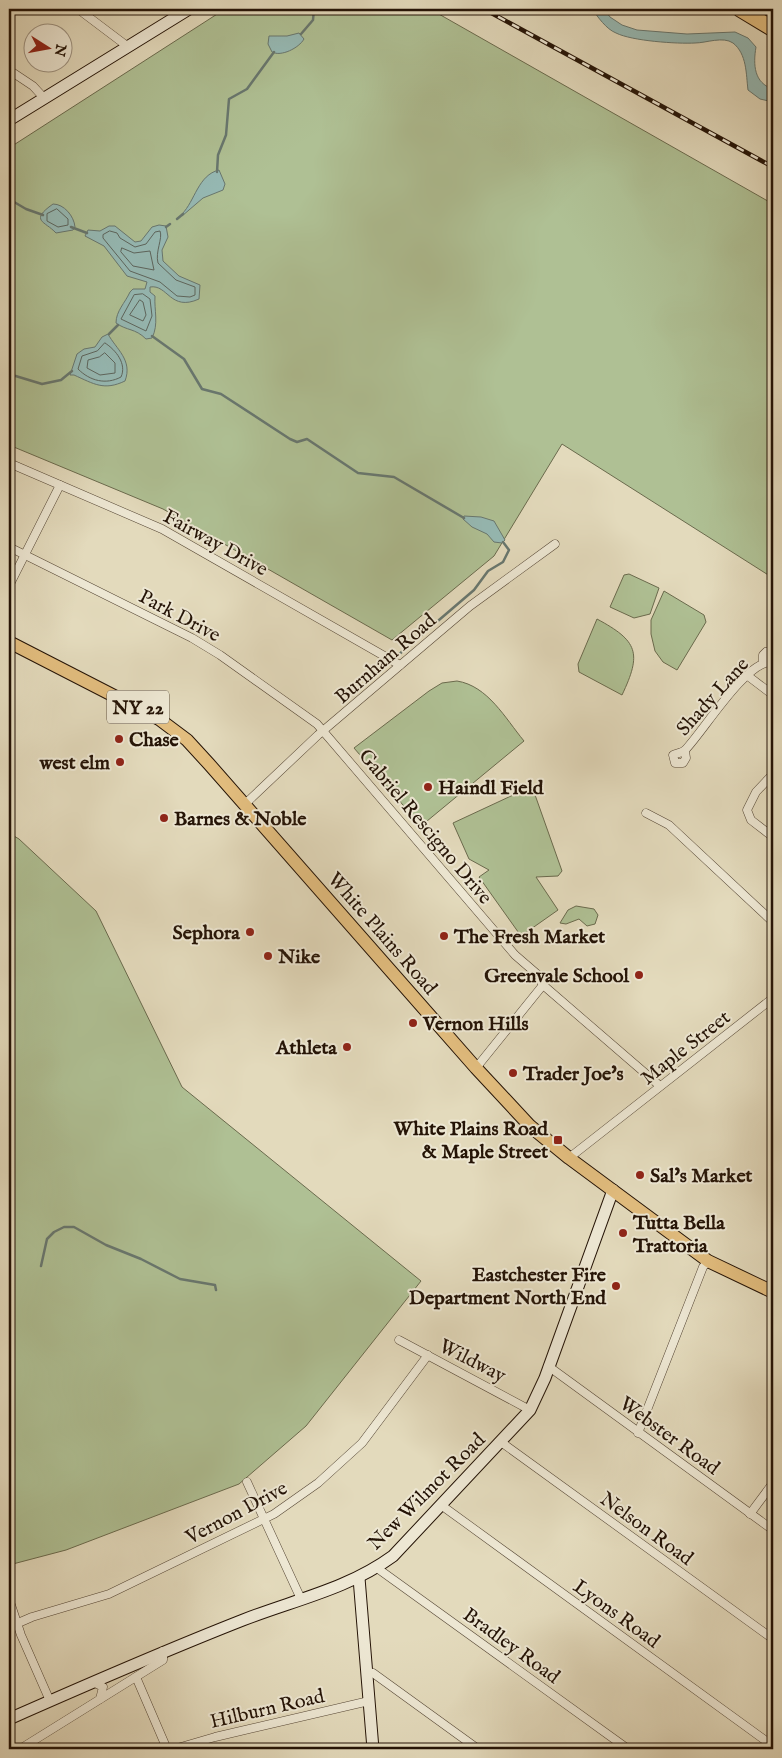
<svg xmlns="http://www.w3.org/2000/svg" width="782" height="1758" viewBox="0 0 782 1758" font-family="'IM FELL English',serif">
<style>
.green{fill:#afc094;stroke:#6a6a4d}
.water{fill:#96bab5;stroke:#68776f}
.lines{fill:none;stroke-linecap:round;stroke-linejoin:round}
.shore{stroke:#5d665e;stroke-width:1}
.stream{stroke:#68776f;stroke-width:2.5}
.street-casing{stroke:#544534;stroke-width:9}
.secondary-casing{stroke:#241306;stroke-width:13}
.primary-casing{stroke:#241306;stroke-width:14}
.highway-casing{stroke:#241306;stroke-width:17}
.street{stroke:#ede7d3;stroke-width:8}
.secondary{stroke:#ede7d3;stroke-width:11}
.primary{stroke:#e2bd7e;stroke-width:12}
.highway{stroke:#e2bd7e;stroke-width:15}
.rail-casing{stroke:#241306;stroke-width:4.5}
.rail{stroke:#ede7d3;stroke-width:2.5;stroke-dasharray:8;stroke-linecap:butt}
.poi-dot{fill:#8f2418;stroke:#ede7d3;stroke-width:2}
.labels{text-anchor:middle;stroke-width:4;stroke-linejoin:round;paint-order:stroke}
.shield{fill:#ede7d3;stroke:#605344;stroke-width:1}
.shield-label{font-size:19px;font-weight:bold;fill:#241306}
.street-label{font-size:20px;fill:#241306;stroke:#ede7d3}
.poi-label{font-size:20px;font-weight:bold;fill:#241306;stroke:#ede7d3;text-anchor:start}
</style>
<rect width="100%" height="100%" fill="#e3dabc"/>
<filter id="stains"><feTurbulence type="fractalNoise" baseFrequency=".004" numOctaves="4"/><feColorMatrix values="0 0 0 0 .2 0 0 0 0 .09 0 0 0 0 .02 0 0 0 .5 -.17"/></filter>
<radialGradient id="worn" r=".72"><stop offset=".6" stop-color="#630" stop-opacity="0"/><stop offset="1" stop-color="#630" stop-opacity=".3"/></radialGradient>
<g class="green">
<path d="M225 9H430L773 204V578L562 444 494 556 392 640 163 509 9 445V148Z"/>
<path d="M629 574 659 588 650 614 634 618 610 607 624 575Z"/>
<path d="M664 591 704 615 706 622 677 670 663 662 655 651 651 634V620Z"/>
<path d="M597 619C638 641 642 653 622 695L579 672 578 664Z"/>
<path d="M457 681C488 686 505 718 524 741L421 826 354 748 429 691 442 683Z"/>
<path d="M526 789 534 792 562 871 558 876 536 877 558 910 521 936 479 877 489 870 469 859 453 823Z"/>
<path d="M9 833 19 839 96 911 182 1087 421 1281 306 1426 239 1484 66 1550 9 1565Z"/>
<path d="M576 906 594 909 598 915 595 924 587 926 579 919 566 924 560 923 568 910Z"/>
</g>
<g class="water">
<path d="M592 9H604L610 17 622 25 637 30 687 34 735 32 748 38 756 47C753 65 754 83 773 89V102L760 99 748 90C746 74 747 54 733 43 723 36 706 43 695 43 677 44 632 41 616 33 606 29 598 17 592 9Z"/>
<path d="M299 33 304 39C299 48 281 57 272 52L268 44 269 36H287Z"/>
<path d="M219 170 225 184 223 190 203 198 182 216V214C195 201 198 175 219 170Z"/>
<path d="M53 204C64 204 74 216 75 227L73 230 56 233C45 221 29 221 53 204Z"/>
<path d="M159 225 166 226 168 237 162 250 163 261 179 276 200 285 199 299C170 312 168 284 150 287V292L155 296C154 310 159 324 152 338L146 339C135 328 127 331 116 323 116 311 125 303 130 292L133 289H145L147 282 127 276 104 246 85 236 88 230 100 231 109 226H115L135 242 141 241 152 227Z"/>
<path d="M108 334C116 349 133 360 125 381 104 391 94 384 74 375H70L77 354 84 349 95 347 102 337Z"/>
<path d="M464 516 481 517 494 521 505 540 502 543 494 542 487 534 472 527 463 519Z"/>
</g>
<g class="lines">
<g class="shore">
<path d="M57 209 68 219V225L58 227 47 221V214Z"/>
<path d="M110 231 117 233 120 238 135 247 146 244 155 232 160 231C163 238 155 252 158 263L176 280 195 287V295L190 297 177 296 160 282 130 271 103 238V235Z"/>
<path d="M122 248 134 253 150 251 154 270 133 266 121 252Z"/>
<path d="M143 294 150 299 152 316 146 331 121 319 134 295Z"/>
<path d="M140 300 143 302 146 315 143 321 130 315Z"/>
<path d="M105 343C116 350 127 364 121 377 106 385 90 381 78 369L82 356 97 351Z"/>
<path d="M105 353 115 363V373L100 375 87 368 88 360 99 357Z"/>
</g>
<g class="stream">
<path d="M301 34 313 20 314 9"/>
<path d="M217 172 218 155 226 135 229 99 247 89 274 52"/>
<path d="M9 199 26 209 43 215"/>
<path d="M177 219 183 214"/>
<path d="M71 227 87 233"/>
<path d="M166 227 170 224"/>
<path d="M109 334 118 325"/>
<path d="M152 336 184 359 202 389 221 394 290 439 297 442 307 439 358 473 394 477 464 518"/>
<path d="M9 374 42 384 61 380 72 371"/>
<path d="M397 656 474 590 488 571 503 562 509 550 503 542"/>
<path d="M41 1266 47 1239 54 1232 64 1227H74L106 1245 141 1259 180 1279 215 1285 216 1290"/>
</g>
<g class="street-casing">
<g id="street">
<path d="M78 9 127 46"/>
<path d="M9 70 33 86 44 98"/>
<path d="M9 463 162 529 400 665"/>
<path d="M9 547 192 638 220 655 317 724 515 955 537 974 543 985 660 1086"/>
<path d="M9 586 60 485"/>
<path d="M748 676 773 695"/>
<path d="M685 751 686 758 683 763H675L673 755C677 753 683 753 686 749 704 730 744 665 769 662L772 656 766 652 763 655V663"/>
<path d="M773 774 756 792 747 810 751 820 773 837"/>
<path d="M244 805 318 735 470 606 555 544"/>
<path d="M646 813 669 825 773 922"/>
<path d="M476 1068 543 985"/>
<path d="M569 1158 773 998"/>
<path d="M399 1340 530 1410"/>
<path d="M548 1366 773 1530"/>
<path d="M638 1433 703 1267 708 1261"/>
<path d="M501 1442 773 1639"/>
<path d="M247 1482 301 1599"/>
<path d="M441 1505 773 1746"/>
<path d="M750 1514 773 1483"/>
<path d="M377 1568 628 1749"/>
<path d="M9 1599 21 1635 50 1701"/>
<path d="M9 1627 32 1617 109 1594 274 1514 318 1483 362 1443 428 1355"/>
<path d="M366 1672 373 1673 478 1749"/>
<path d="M136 1677 167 1749"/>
<path d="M93 1682 103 1687 100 1699"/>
<path d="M20 1749 163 1660V1651"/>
<path d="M174 1749 215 1737 369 1701"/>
</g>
</g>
<g class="secondary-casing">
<g id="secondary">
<path d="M9 120 189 9"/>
<path d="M359 1578 373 1749"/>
<path d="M9 1719C86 1685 164 1651 243 1620 294 1600 348 1589 393 1556L530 1410 545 1378 613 1190"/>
</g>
</g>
<g class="primary-casing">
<path id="primary" d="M9 642 159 719 187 740 209 764 476 1068 530 1126 569 1158 708 1261 773 1292"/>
</g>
<g class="highway-casing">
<path id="highway" d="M740 9 773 29"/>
</g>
<use href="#street" class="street"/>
<use href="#secondary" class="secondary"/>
<use href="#primary" class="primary"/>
<use href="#highway" class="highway"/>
<g class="rail-casing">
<path id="rail" d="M484 9 773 167"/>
</g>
<use href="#rail" class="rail"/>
</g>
<g class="poi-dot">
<circle cx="119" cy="739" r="5"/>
<circle cx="120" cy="762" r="5"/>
<circle cx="428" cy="787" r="5"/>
<circle cx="164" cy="818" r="5"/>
<circle cx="250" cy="932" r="5"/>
<circle cx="444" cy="936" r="5"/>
<circle cx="268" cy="956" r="5"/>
<circle cx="639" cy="975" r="5"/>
<circle cx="413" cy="1023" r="5"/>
<circle cx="347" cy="1047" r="5"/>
<circle cx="513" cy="1073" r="5"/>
<rect x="553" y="1135" width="10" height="10" rx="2.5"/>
<circle cx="640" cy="1175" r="5"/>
<circle cx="623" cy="1233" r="5"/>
<circle cx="616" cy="1286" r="5"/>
</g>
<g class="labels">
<rect class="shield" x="107" y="690.5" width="62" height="33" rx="4"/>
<g class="shield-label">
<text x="138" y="714">NY 22</text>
</g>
<g class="street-label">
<text transform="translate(216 542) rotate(29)" y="7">Fairway Drive</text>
<text transform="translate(180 615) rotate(28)" y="7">Park Drive</text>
<text transform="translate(385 658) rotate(-41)" y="7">Burnham Road</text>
<text transform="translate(712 696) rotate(-48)" y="7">Shady Lane</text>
<text transform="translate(426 826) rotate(50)" y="7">Gabriel Rescigno Drive</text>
<text transform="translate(383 933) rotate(49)" y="7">White Plains Road</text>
<text transform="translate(685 1047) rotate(-38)" y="7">Maple Street</text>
<text transform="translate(473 1360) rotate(27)" y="7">Wildway</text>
<text transform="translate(670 1435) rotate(36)" y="7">Webster Road</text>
<text transform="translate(426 1491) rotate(-45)" y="7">New Wilmot Road</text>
<text transform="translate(236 1512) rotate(-28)" y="7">Vernon Drive</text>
<text transform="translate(647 1528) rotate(36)" y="7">Nelson Road</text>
<text transform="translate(617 1613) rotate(36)" y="7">Lyons Road</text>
<text transform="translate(512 1645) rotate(36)" y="7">Bradley Road</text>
<text transform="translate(267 1708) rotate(-13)" y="7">Hilburn Road</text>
</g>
<g class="poi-label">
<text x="129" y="746">Chase</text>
<text x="110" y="769" text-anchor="end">west elm</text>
<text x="438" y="794">Haindl Field</text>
<text x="174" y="825">Barnes &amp; Noble</text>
<text x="240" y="939" text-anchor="end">Sephora</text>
<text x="454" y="943">The Fresh Market</text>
<text x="278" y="963">Nike</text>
<text x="629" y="982" text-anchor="end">Greenvale School</text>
<text x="423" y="1030">Vernon Hills</text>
<text x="337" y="1054" text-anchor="end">Athleta</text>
<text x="523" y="1080">Trader Joe's</text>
<text x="548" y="1135" text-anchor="end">White Plains Road<tspan x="548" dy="23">&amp; Maple Street</tspan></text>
<text x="650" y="1182">Sal's Market</text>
<text x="633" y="1229">Tutta Bella<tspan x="633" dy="23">Trattoria</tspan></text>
<text x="606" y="1281" text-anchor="end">Eastchester Fire<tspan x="606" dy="23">Department North End</tspan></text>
</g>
</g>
<rect width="782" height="1758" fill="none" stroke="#e3dabc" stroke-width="30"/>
<rect x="10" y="10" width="762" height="1738" fill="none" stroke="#241306" stroke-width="2.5"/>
<rect x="15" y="15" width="752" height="1728" fill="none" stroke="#241306"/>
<g transform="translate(48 48) rotate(101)"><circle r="24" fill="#ede7d3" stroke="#9d9281"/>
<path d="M0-4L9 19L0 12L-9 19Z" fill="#8f2418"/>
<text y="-8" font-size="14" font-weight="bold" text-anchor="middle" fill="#241306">N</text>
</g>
<rect width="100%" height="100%" filter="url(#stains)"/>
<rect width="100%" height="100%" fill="url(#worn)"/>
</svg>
